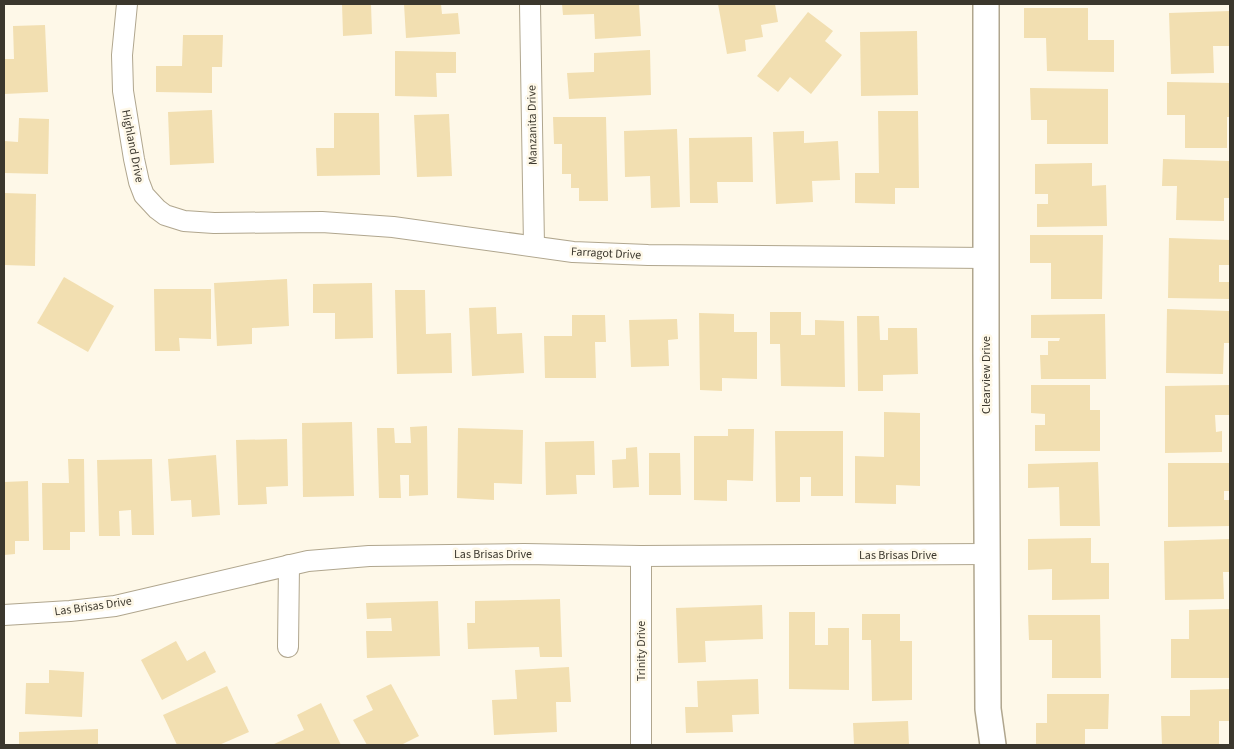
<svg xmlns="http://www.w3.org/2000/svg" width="1234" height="749" viewBox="0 0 1234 749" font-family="'Source Sans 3',sans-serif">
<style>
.building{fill:#f2dfb1}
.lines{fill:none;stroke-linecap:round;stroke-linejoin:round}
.minor-casing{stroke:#b0a68e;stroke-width:22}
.tertiary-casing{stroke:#b0a68e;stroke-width:28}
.minor{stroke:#fff;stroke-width:20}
.tertiary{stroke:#fff;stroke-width:25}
.labels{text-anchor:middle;stroke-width:5;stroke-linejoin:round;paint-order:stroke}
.street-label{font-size:12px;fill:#3b372d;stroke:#fef8e8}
</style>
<rect width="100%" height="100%" fill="#fef8e8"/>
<g class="building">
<path d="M342 4H371L372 34 343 36Z"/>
<path d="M404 4H441L442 14 458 13 460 34 406 38Z"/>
<path d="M562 4H639L641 36 595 39 594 14 563 15Z"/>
<path d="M718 4H775L778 22 761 25 763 37 745 40 746 51 727 54Z"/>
<path d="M1024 8H1088V40H1114V72L1047 71 1046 38H1024Z"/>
<path d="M1230 11V46H1213L1214 73 1171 74 1169 13Z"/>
<path d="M808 12 833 31 825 41 842 55 811 94 790 77 778 92 757 76Z"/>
<path d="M45 25 48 92 4 94V59H14L13 26Z"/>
<path d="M917 31 918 95 861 96 860 32Z"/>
<path d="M183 35H223L222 67H212V93L156 92V66H182Z"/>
<path d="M650 50 651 95 569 99 567 73 594 72V53Z"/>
<path d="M395 51 456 52V73H436L437 97 395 96Z"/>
<path d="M1167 82 1230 83V117H1227V148H1185V115H1167Z"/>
<path d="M1030 88 1108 89V144H1047V120H1031Z"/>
<path d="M212 110 214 163 170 165 168 112Z"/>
<path d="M878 111H918L919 188H895V204L855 203V173H879Z"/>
<path d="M334 113H379L380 175 317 176 316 148H334Z"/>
<path d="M449 114 452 176 417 177 414 115Z"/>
<path d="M553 117H606L608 201H579V188H571V174H562V144H554Z"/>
<path d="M19 118 49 119 48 174 4 173V141L18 142Z"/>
<path d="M677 129 680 207 651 208 650 176 625 177 624 131Z"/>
<path d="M804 131V143L838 141 840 180 812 181 813 202 776 204 773 132Z"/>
<path d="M752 137 753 182H717L718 203H690L689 138Z"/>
<path d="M1163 159 1230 161V198H1224V221L1176 220 1177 186H1162Z"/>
<path d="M1092 163V186L1106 185 1107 226 1037 227V204H1048V194H1035V164Z"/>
<path d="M4 193 36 194 35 266 4 265Z"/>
<path d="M1030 235H1103L1102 299H1051V263H1030Z"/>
<path d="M1169 238 1230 240V265H1219V282H1230V299L1168 298Z"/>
<path d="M64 277 114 306 88 352 37 323Z"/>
<path d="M287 279 289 326 252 328V344L217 346 214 283Z"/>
<path d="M372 283 373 338 335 339V313H313V284Z"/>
<path d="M154 289H211V339L179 338 180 351H155Z"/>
<path d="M395 290H425L426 334 451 333 452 373 397 374Z"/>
<path d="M496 307 497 334 522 333 524 373 472 376 469 308Z"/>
<path d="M1167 309 1230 311V343H1224L1223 374 1166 373Z"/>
<path d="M770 312H801V335H815V320L844 321 845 387 781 386 780 344H770Z"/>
<path d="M699 313 734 314V332H757V379L722 378V391L700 390Z"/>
<path d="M1105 314 1106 379H1041L1040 355H1048V341H1059L1060 338H1031V315Z"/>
<path d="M572 315H605L606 342H595L596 378H545L544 336H572Z"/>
<path d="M857 316H879L880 340H888V328H917L918 374 883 375V391H858Z"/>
<path d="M677 319 678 339 668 340 669 366 631 367 629 320Z"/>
<path d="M1031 385H1090V410H1100V451H1035V425H1045V414L1031 413Z"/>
<path d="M1230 385V415H1215L1216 432 1222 431V452L1165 453V386Z"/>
<path d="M884 412 920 413V486L896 485V504L855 503V456L884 457Z"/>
<path d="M352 422 354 496 303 497 302 423Z"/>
<path d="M427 426 428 495 409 496V475H400L401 498H379L377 428H394L395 443H411L410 427Z"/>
<path d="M458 428 523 430 522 484 494 483V500L457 498Z"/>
<path d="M728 429H754L753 481 727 480V501L694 500V436H728Z"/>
<path d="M775 431H843V496H811V477H800V502H776Z"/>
<path d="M287 439 288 486 266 487 267 504 238 505 236 440Z"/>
<path d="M594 441 595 475H576L577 494 546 495 545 442Z"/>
<path d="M637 447 639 487 613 488 612 460 626 459V448Z"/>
<path d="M649 453H680L681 495H649Z"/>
<path d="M216 455 220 515 192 517 191 500 171 501 168 459Z"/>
<path d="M68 459H84L85 532H70V550H43L42 483H69Z"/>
<path d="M152 459 154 535H132L131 510 119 511 120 536H99L97 460Z"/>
<path d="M1098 462 1100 526H1060L1059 487 1028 488V464Z"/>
<path d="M1168 463H1230V491H1224V500H1230V526L1168 527Z"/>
<path d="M28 481 29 541H15V554L4 555V482Z"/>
<path d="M1091 538V563H1109V599L1052 600V569L1028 570V539Z"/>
<path d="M1230 539V572H1223L1224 599 1165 600 1164 541Z"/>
<path d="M560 599 562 657H540L539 647 468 649 467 623H475V601Z"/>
<path d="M438 601 440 656 367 658 366 631H392L391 618 367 619 366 603Z"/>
<path d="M762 605 763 639 705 641 706 662 678 663 676 608Z"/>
<path d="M1230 609V678H1171V639H1189V610Z"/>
<path d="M789 612H815V645H828V628H849V690L789 689Z"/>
<path d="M862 614H900V641H912V700L872 701 871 640H862Z"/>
<path d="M1028 615H1100L1101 678H1052V640H1029Z"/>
<path d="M176 641 187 661 205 651 216 672 162 700 141 660Z"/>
<path d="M569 667 571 702H556L557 732 494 735 492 700 517 699 515 670Z"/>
<path d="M49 670 84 672 82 717 25 714 26 683H49Z"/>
<path d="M758 679 759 714 732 715 733 732 686 733 685 707H698L697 681Z"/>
<path d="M391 684 419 736 401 745H367L353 720 373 710 366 696Z"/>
<path d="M227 686 249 732 219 745H177L163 715Z"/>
<path d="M1230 689V721H1219V745H1162L1161 716H1190V690Z"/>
<path d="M1047 694H1109L1108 729H1085V745H1036V723H1047Z"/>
<path d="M321 703 341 745H272L304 730 297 715Z"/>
<path d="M908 721 909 745H854L853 723Z"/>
<path d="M98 729V745H19V732Z"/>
</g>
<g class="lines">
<g class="minor-casing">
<g id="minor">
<path d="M127 4 122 55 123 91 134 159 139 182 144 195 157 209 165 215 184 221 214 223 322 222 393 227 573 252 648 255 987 258"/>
<path d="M530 4 534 246"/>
<path d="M4 615 70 611 115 606 308 561 369 556 524 554 641 556 988 554"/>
<path d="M288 647 289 565"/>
<path d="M641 745V556"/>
</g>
</g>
<g class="tertiary-casing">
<path id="tertiary" d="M986 4V354L988 709 993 745"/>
</g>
<use href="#minor" class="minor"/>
<use href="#tertiary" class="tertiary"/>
</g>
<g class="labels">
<g class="street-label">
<text transform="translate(532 125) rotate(-91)" y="4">Manzanita Drive</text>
<text transform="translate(133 146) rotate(79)" y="4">Highland Drive</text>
<text transform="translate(606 253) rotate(3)" y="4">Farragot Drive</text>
<text transform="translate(986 375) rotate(-90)" y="4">Clearview Drive</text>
<text x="493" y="558">Las Brisas Drive</text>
<text x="898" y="559">Las Brisas Drive</text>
<text transform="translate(93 606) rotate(-8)" y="4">Las Brisas Drive</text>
<text transform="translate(641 651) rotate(-90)" y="4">Trinity Drive</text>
</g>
</g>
<rect width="1234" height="749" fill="none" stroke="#3b372d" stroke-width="10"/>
</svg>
